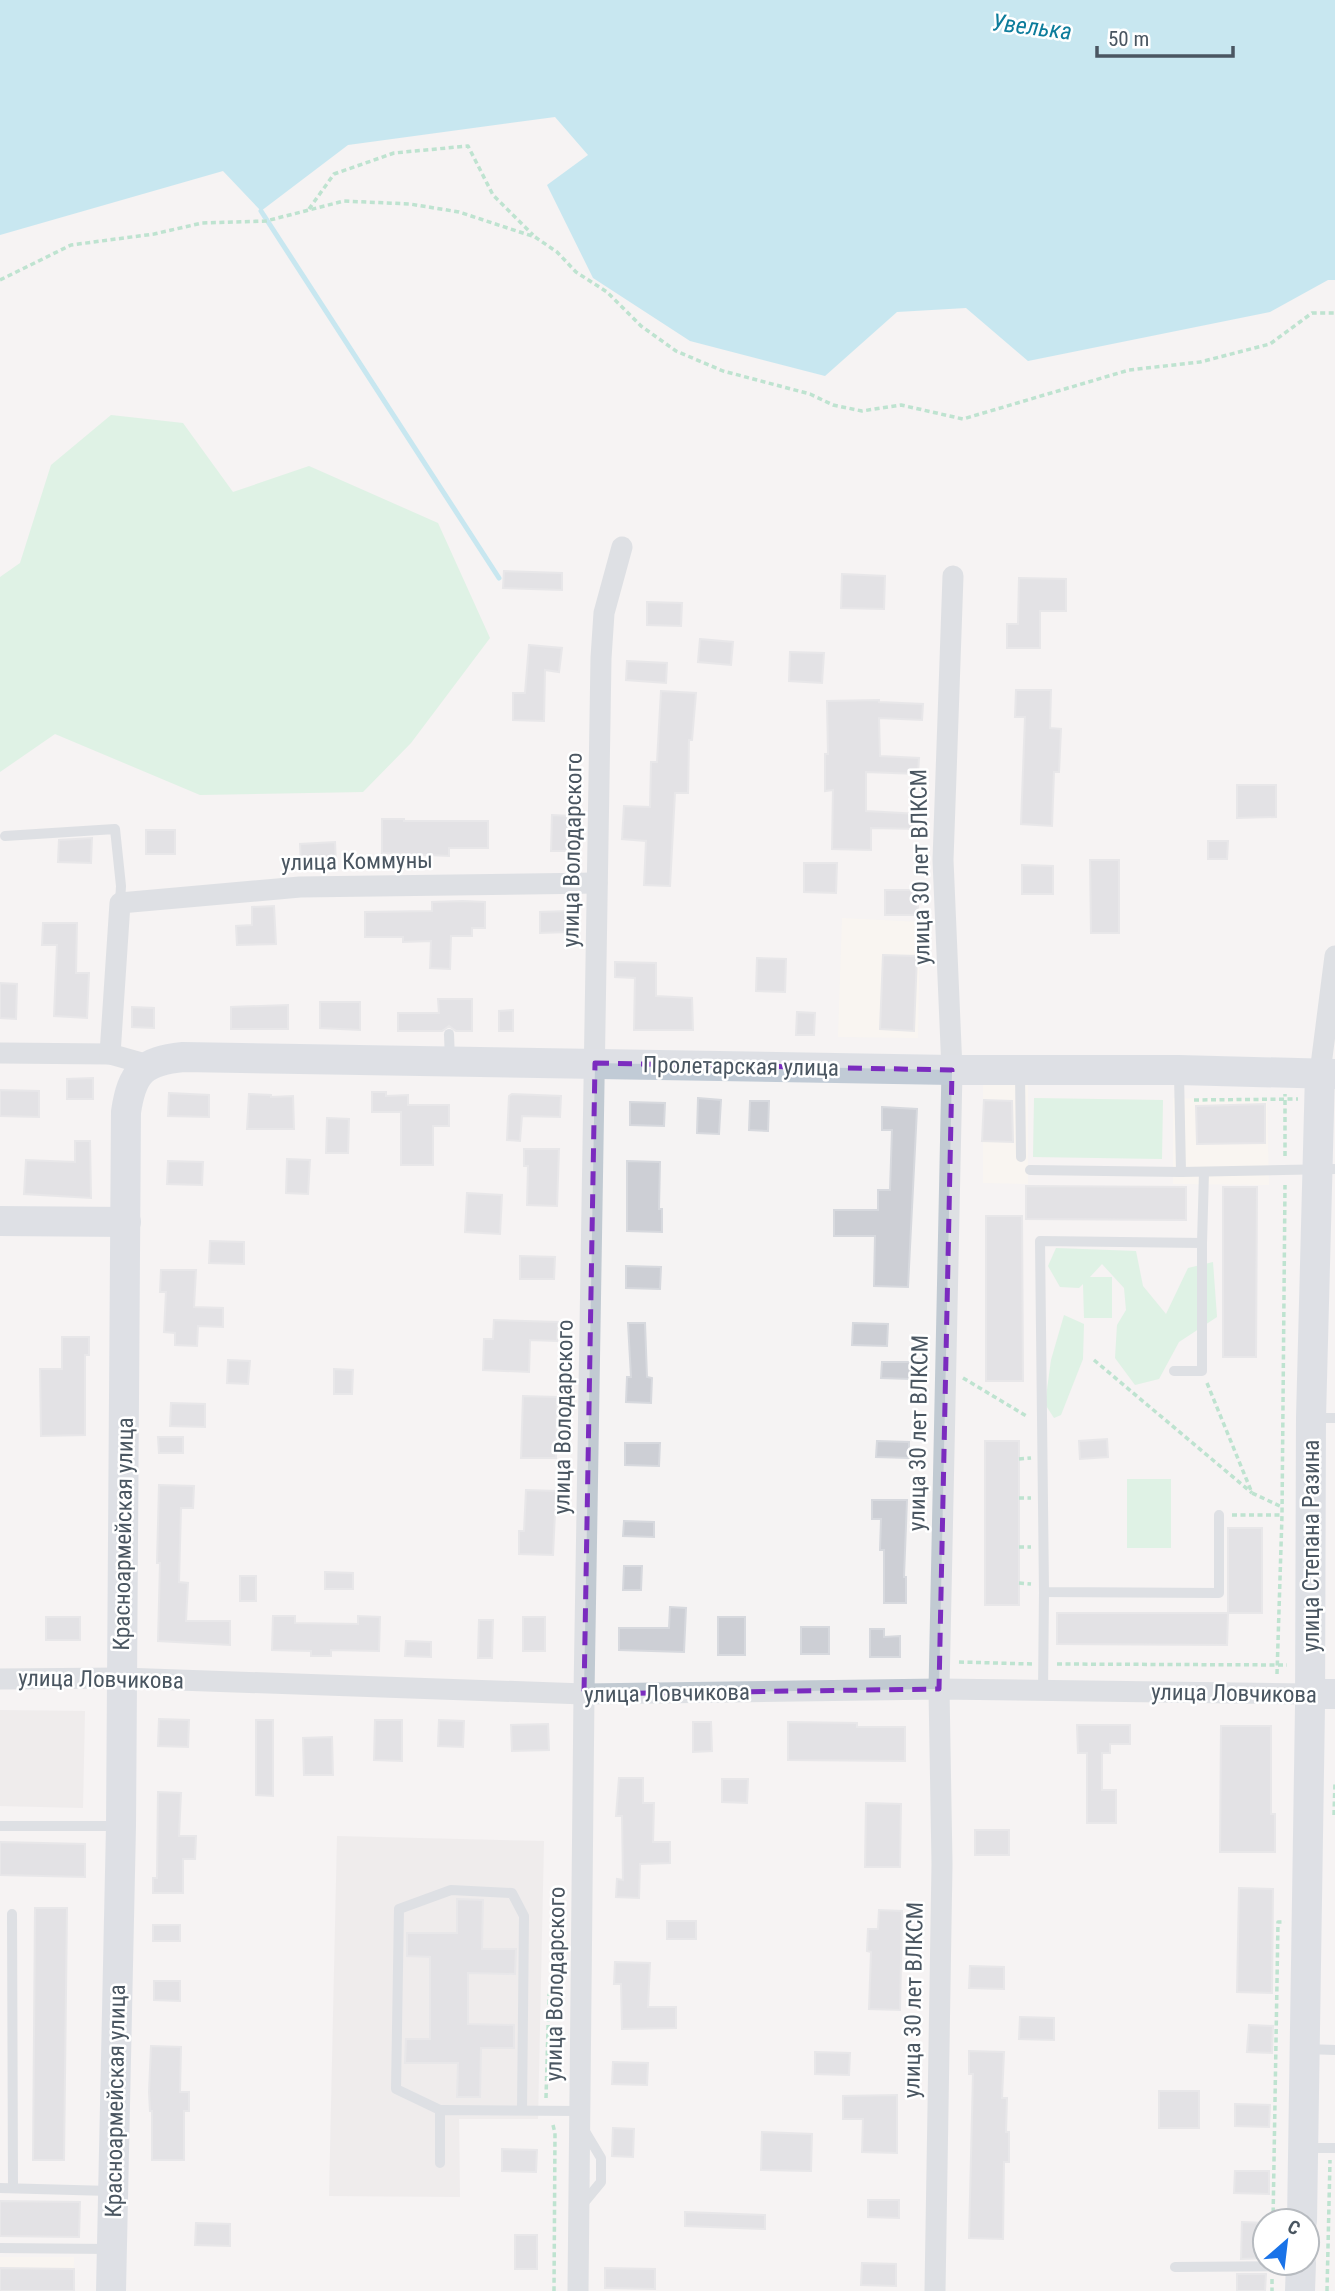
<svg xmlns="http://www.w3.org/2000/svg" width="1335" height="2291" viewBox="0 0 1335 2291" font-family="'Roboto Condensed',sans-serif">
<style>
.commercial{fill:#fdf9ef}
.education{fill:#e6e4e5}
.green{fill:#c3f1d5}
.water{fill:#90daee}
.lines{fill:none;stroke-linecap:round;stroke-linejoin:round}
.stream{stroke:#90daee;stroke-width:5}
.building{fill:#cdcfd5;stroke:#d7d9de;stroke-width:2}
.path{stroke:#7ad0a6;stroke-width:3.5;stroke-dasharray:5 3.5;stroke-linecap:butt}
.lane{stroke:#c1cad2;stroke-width:10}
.street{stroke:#c1cad2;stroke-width:21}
.secondary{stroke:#c1cbd6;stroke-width:30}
.marked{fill:none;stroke:#7b2cbf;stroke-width:5;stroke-dasharray:14 9;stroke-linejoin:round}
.labels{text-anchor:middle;stroke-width:5;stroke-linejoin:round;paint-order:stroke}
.street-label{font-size:23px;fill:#4a5661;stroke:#fff}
.water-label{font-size:24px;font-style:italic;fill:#0c7c9b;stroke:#fff}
</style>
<rect width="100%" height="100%" fill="#f5f3f3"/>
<g class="commercial">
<path d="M842 918 920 922 918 1038 838 1037Z"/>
<path d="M983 1081 1028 1084V1184L983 1183Z"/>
<path d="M1173 1098 1267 1100 1269 1185 1173 1184Z"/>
<path d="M0 2257H74L73 2291H0Z"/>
</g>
<g class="education">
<path d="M0 1710 85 1711 83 1808 0 1806Z"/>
<path d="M337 1836 544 1841 538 2119H459L460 2197 329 2196Z"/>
</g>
<g class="green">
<path d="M111 415 183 423 233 492 309 466 438 523 490 638 411 743 363 792 200 795 55 734 0 772V577L20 563 51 465Z"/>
<path d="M1034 1098 1163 1100 1162 1159 1033 1157Z"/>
<path d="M1056 1248 1136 1251 1143 1286 1166 1314 1188 1268 1213 1262 1217 1317 1179 1342 1159 1379 1135 1385 1115 1358 1117 1325 1126 1310 1124 1288 1102 1264 1090 1277H1112V1318H1084L1083 1284 1079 1288 1060 1287 1048 1266Z"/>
<path d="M1064 1315 1084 1324 1083 1359 1061 1415 1054 1418 1045 1404 1051 1360Z"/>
<rect x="1127" y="1479" width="44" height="69"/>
</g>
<path class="water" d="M0 0H1335V280H1328L1270 312 1028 361 966 308 897 312 825 376 690 341 593 278 547 185 588 155 555 117 348 145 261 211 223 171 0 235Z"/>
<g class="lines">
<path class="stream" d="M261 211 499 578"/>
</g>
<g class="building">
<path d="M504 571 562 573V590L503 588Z"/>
<path d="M842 574 885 576 884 609 841 608Z"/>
<path d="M1019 578 1066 579V611H1040V648H1007V624H1018Z"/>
<path d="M647 602 682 603 681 626 647 625Z"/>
<path d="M700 639 733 642 731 665 698 662Z"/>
<path d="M529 645 562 648 559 672 545 670 544 721 513 720V693H525Z"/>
<path d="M790 652 824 653 822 683 789 681Z"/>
<path d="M627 661 667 663 666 683 626 680Z"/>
<path d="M1016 690H1051L1050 728 1061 729 1059 772H1054L1052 826 1021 824 1025 717H1015Z"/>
<path d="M661 691 696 693 692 740H689L688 793H675L670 886 644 885 646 841 622 839 624 806 650 807 651 762H657Z"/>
<path d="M879 700V702L923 704 922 720 879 718 880 756 919 758 918 774 866 772V811L919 814V829L871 828V850L832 849 833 790 825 791V754H828L827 701Z"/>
<path d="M1237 785H1276V817L1237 818Z"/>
<path d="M552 815 570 816 569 851H551Z"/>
<path d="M382 819H404V821H488V848H449V856L382 853Z"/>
<rect x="146" y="830" width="29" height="24"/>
<path d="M92 838 91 863 58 862 59 840Z"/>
<path d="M1208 841H1228L1227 859H1208Z"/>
<path d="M335 842 336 864 301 866 300 844Z"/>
<path d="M1090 860H1119V933H1091Z"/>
<path d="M804 863H837L836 893 804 892Z"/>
<path d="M1022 865 1053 866V894H1022Z"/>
<rect x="885" y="890" width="33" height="25"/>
<path d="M463 901 485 902V928H472V936H451L450 969 430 968 431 941 403 942V937H365V912L432 911V902Z"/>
<path d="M274 906 276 944 237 945 236 926 252 925V907Z"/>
<path d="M569 911V932L540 933V912Z"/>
<path d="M43 923H77L76 973H89L87 1018 54 1016 57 945H42Z"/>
<path d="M883 955 917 956 914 1031 880 1029Z"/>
<path d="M757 958 786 959 785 992 756 991Z"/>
<path d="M615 962 656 963V996L692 998 693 1030H634L635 978 615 977Z"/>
<path d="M0 983 17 984 16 1019 0 1018Z"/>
<path d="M438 999H472V1031H456L449 1026 442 1031H398V1013H439Z"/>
<path d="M320 1002H360V1030L320 1028Z"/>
<path d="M288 1005V1029H231V1007Z"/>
<path d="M132 1007 154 1008V1028L132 1027Z"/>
<path d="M513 1010V1031H499V1011Z"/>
<path d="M797 1012 815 1013 814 1035H796Z"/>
<path d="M93 1078V1099H67V1079Z"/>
<path d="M0 1090 39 1091V1117L0 1116Z"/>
<path d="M372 1092H386V1096L408 1095V1105H449V1126H433V1165H401V1112H372Z"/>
<path d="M169 1093 209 1095V1117L168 1116Z"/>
<path d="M249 1094 271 1095V1097L293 1096 294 1129H247Z"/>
<path d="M512 1094 561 1096 560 1117 522 1116 520 1141 507 1140 509 1096Z"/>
<path d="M698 1098 721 1100 719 1134 697 1133Z"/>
<path d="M984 1100 1012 1101 1013 1142 982 1141Z"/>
<path d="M750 1101H769L768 1131 749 1130Z"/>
<path d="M630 1102 665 1103 664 1126 630 1125Z"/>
<path d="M1265 1104V1143L1197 1144 1196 1106Z"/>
<path d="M882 1107 917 1109 908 1287 874 1286 875 1236H834V1210H878V1190H890L892 1130H882Z"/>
<path d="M327 1118 349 1119 348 1153H326Z"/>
<path d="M75 1141H90L91 1198 24 1194 26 1160 75 1162Z"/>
<path d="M524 1149H559L557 1206 527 1205 528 1166H524Z"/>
<path d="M287 1159 310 1160 308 1194 286 1193Z"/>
<path d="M168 1161 203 1162 202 1185 167 1184Z"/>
<path d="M627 1161 660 1162 659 1209H662V1232L627 1231Z"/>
<path d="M1026 1186 1186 1187V1220L1026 1219Z"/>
<path d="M1223 1187H1257L1256 1357H1223Z"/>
<path d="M467 1193 502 1195 500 1234 465 1232Z"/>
<path d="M986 1216H1022L1023 1381H986Z"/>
<path d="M210 1241 244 1242V1264L209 1263Z"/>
<path d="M520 1256 555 1257 554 1279H520Z"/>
<path d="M626 1266 661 1267 660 1289 626 1288Z"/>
<path d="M161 1270H196L194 1307 223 1308V1327L198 1326 197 1346 175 1345V1333L164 1332 166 1292H160Z"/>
<path d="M494 1320 558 1322 557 1341 530 1340 529 1372 483 1370 484 1339H493Z"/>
<path d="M628 1323H645L647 1377 652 1378 651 1403 626 1402 627 1377H631Z"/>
<path d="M853 1323 888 1324 887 1346 852 1345Z"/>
<path d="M62 1337H89V1355H85V1435L41 1436 40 1369H62Z"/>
<path d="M228 1360 250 1361 248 1384 227 1383Z"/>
<path d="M882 1362H910V1379L881 1378Z"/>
<path d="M334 1369 353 1370 352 1394H334Z"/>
<path d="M523 1396 557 1397 556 1458H521Z"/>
<path d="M171 1403 205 1404V1427L170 1426Z"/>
<path d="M158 1437H183V1453H159Z"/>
<path d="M1107 1439 1108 1457 1080 1459 1079 1441Z"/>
<path d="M877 1441 909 1442V1458L876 1457Z"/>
<rect x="985" y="1441" width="34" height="164"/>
<path d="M625 1443H660L659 1466 625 1465Z"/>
<path d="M159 1485 194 1486 193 1508H181L179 1582 188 1583 186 1621H230V1645L158 1641 160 1563H157Z"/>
<path d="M526 1490 556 1491 553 1555 519 1554V1531H524Z"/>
<path d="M872 1500H907L904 1577H906V1603H884V1550H880L881 1519H872Z"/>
<path d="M624 1521 654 1522V1537L623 1536Z"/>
<rect x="1228" y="1528" width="34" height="85"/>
<path d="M624 1566H642L641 1590H623Z"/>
<path d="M325 1572 353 1573V1589H325Z"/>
<rect x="240" y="1576" width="16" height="25"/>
<path d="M670 1607 686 1608 684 1652 619 1650V1628H669Z"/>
<path d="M1057 1613H1228L1227 1645 1057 1644Z"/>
<path d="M273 1616H295V1623L358 1624V1616L380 1617 379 1651 331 1650V1656H311V1651L272 1650Z"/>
<rect x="46" y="1617" width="34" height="23"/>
<rect x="523" y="1617" width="22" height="34"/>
<rect x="718" y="1617" width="27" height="38"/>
<path d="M479 1620H493L492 1658H478Z"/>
<rect x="801" y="1627" width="28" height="27"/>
<path d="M870 1629H884V1637L900 1636V1657H870Z"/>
<path d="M406 1641 431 1642V1657L405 1656Z"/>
<path d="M159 1719 189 1720 188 1747 158 1746Z"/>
<path d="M256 1720H273V1796L256 1795Z"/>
<path d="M375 1720H402V1761L374 1760Z"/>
<path d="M439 1720 464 1721 463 1747 438 1746Z"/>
<path d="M693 1722H711L712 1751 693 1752Z"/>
<path d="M788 1722 857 1723V1727H905V1761L788 1760Z"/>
<path d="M548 1724 549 1750 512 1751 511 1725Z"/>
<path d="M1077 1725H1130V1744H1110V1753H1102V1790H1116V1823H1087V1753H1078Z"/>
<path d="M1221 1726H1271V1814H1275V1852H1220Z"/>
<path d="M332 1737 333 1775H304L303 1738Z"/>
<path d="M619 1778H643V1803H654L653 1842H670V1863L640 1864 639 1898 616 1897 617 1879 623 1880 622 1816H616Z"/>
<path d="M722 1779H748L747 1803 722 1802Z"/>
<path d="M158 1792 181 1793 179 1836H196L195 1859H183V1893H153V1878H157Z"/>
<path d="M866 1803 901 1804 900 1867H865Z"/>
<rect x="975" y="1830" width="34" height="25"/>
<path d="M0 1842 85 1844V1877L0 1875Z"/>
<path d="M1239 1888 1273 1889 1272 1993 1237 1992Z"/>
<path d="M457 1899 483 1900 482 1949H516L515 1974 468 1973V2024L514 2025V2048H481L480 2097H457L458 2063H405L406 2039H430V1957L407 1956V1933H457Z"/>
<path d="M35 1908H67L64 2160H33Z"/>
<path d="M879 1910 902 1911 900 2010 869 2009 871 1952 867 1951 868 1929H878Z"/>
<rect x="667" y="1921" width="29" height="18"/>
<rect x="153" y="1925" width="27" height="16"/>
<path d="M615 1962 650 1963 648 2007H676V2028L622 2029 621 1984H614Z"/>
<path d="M970 1966 1004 1967V1989L969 1988Z"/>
<path d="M154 1981H180V2001L154 2000Z"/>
<path d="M1020 2017 1054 2018V2040L1019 2039Z"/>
<path d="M1249 2025 1273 2026 1272 2053 1247 2052Z"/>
<path d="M151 2046 181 2047 180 2092H189V2111H184V2160H152V2111H150L149 2092Z"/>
<path d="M969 2051 1004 2052 1002 2098H1007L1006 2132H1009V2162H1004L1003 2239 969 2238 973 2074H969Z"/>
<path d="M815 2052 850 2053 849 2075 815 2074Z"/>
<path d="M613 2062 648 2063 647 2085 612 2084Z"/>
<rect x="1159" y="2091" width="40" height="37"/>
<path d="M897 2095V2153L862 2152 863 2119H843V2096Z"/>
<path d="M1235 2104 1270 2105 1269 2127 1235 2126Z"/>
<path d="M613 2128 634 2129 633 2157 612 2156Z"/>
<path d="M762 2132 812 2134 811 2171 761 2170Z"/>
<path d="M502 2149 537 2150 536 2172 502 2171Z"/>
<path d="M1235 2171H1269V2194L1234 2193Z"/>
<path d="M868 2200H899V2218L868 2217Z"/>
<path d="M0 2201 80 2202 79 2237 0 2236Z"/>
<path d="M685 2212 765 2215V2229L685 2226Z"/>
<path d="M1242 2222 1265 2223V2258L1241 2259Z"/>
<path d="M196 2223 230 2224V2246L195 2245Z"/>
<rect x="515" y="2235" width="22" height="34"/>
<path d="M862 2263 896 2264V2286L861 2285Z"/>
<path d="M0 2268 74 2269V2291H0Z"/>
<path d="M605 2268 655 2269V2289L605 2288Z"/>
<path d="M1237 2274H1266L1265 2291H1237Z"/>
</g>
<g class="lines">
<g class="path">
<path d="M309 209 334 174 394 153 468 146 493 195 533 235"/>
<path d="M0 280 71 245 154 234 202 223 266 221 344 201 410 204 459 212 535 237 557 252 576 272 607 292 641 326 676 351 723 371 810 394 833 405 862 411 901 405 963 419 1129 370 1200 362 1270 344 1312 313H1335"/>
<path d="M1194 1100 1298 1099"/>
<path d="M1285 1156V1094"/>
<path d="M1094 1360 1252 1493"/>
<path d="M963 1378 1028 1417"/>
<path d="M1207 1383 1252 1493 1282 1507"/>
<path d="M1019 1459 1031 1458"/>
<path d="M1019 1498H1031"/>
<path d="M1232 1515H1282"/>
<path d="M1019 1547H1031"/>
<path d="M1019 1583 1031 1584"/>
<path d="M959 1662 1032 1664"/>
<path d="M1057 1664 1287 1665"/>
<path d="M1277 1674 1282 1515 1285 1185"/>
<path d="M1334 1815 1335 1782"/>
<path d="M546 2098 549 1995 562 1980"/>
<path d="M553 2125 555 2133 554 2291"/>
<path d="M1273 2221 1278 1922H1285"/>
<path d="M1272 2279V2291"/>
<path d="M1327 2291 1330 2160"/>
</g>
<g class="lane">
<path d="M5 836 115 829 121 886 120 903"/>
<path d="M449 1034 450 1061"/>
<path d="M1020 1073 1021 1157"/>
<path d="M1179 1074 1181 1172"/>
<path d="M1030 1170 1181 1172 1335 1169"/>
<path d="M1202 1243 1204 1172"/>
<path d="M1174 1371H1202V1243L1040 1241 1044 1592 1219 1593V1515"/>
<path d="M1313 1418H1335"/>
<path d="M1043 1691 1044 1592"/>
<path d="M0 1826H120"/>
<path d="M12 1914 13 2188"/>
<path d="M1306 2049 1335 2050"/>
<path d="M440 2110 396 2089 399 1909 451 1890 512 1893 524 1916 522 2110"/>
<path d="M1306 2148H1335"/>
<path d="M440 2163V2110L579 2111"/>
<path d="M0 2188 110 2191"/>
<path d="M582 2205 601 2182V2158L583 2128"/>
<path d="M0 2248 109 2249"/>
<path d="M1175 2267 1298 2266"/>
</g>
<g class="street">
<path d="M0 1053 110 1054 149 1065"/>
<path d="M110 1054 120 903 300 887 597 883"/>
<path d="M1320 1073 1335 956"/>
<path d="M0 1679 122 1678 584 1694 939 1689 1310 1694"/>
<path d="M578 2291 584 1694 601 658 604 613 622 547"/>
<path d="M935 2291 942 1864 939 1689 952 1070 943 860 953 576"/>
</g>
<g class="secondary">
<path d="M0 1221 126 1222"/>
<path d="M1310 1694H1335"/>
<path d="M1302 2221 1310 1707 1311 1418 1320 1073"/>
<path d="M111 2291 121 1826 126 1112C132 1072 143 1061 183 1057L952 1070H1179L1335 1074"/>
<path d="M1300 2291 1301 2263"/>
</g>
</g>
<path d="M0 0H1335V2291H0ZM595 1063 952 1070 939 1689 584 1694Z" fill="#f5f3f3" fill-opacity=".55" fill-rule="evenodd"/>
<path class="marked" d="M595 1063 952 1070 939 1689 584 1694Z"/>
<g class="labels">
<g class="street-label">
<text transform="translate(572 850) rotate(-89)" y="8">улица Володарского</text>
<text transform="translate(357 861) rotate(-1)" y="8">улица Коммуны</text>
<text transform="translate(920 867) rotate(-91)" y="8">улица 30 лет ВЛКСМ</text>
<text transform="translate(741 1066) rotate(1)" y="8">Пролетарская улица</text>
<text transform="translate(563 1417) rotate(-89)" y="8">улица Володарского</text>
<text transform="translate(918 1433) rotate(-89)" y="8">улица 30 лет ВЛКСМ</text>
<text transform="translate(123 1534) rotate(-89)" y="8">Красноармейская улица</text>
<text transform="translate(1311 1546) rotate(-90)" y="8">улица Степана Разина</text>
<text transform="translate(101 1679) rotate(1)" y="8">улица Ловчикова</text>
<text transform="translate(667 1693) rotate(-1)" y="8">улица Ловчикова</text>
<text transform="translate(1234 1693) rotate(1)" y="8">улица Ловчикова</text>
<text transform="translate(555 1984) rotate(-89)" y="8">улица Володарского</text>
<text transform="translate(913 2000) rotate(-89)" y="8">улица 30 лет ВЛКСМ</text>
<text transform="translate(115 2101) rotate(-89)" y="8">Красноармейская улица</text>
</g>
<g class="water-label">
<text transform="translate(1032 27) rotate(7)" y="8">Увелька</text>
</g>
</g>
<g transform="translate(1286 2242) rotate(28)"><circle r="33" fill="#ffffff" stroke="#b7bbc0" stroke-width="2"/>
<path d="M0-5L12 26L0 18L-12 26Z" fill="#1a73e8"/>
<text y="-10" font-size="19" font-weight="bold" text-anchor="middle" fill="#4a5661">С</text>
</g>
<path d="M1097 46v10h136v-10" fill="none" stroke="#4a5661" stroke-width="3.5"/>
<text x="1108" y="46" font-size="21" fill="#4a5661" stroke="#ffffff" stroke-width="5" paint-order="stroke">50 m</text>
</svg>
